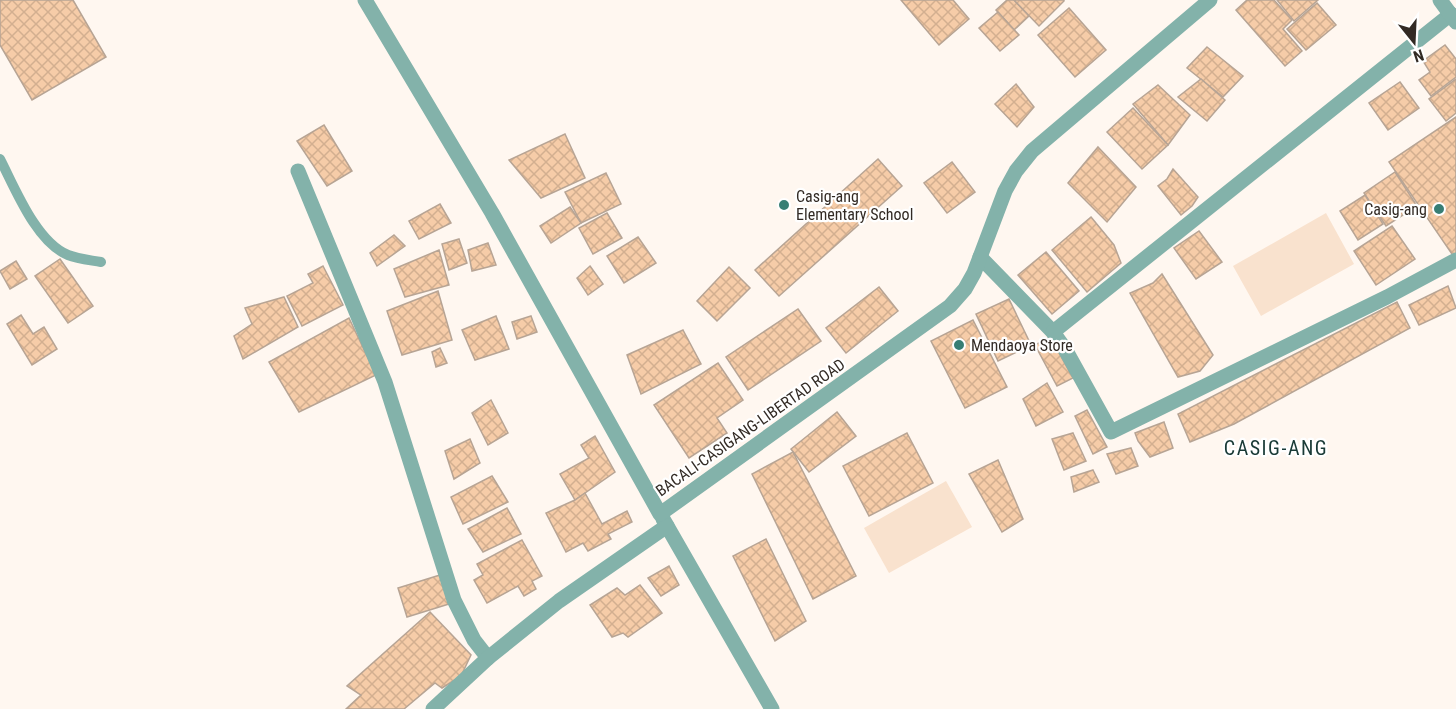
<svg xmlns="http://www.w3.org/2000/svg" width="1456" height="709" viewBox="0 0 1456 709" font-family="'Roboto Condensed',sans-serif">
<style>
.garden{fill:#f9e2ce}
.building{fill:url(#building-cross-hatch);stroke:#b7a494;stroke-width:1.5}
.lines{fill:none;stroke-linecap:round;stroke-linejoin:round}
.service{stroke:#83b2aa;stroke-width:10}
.minor{stroke:#83b2aa;stroke-width:15}
.tertiary{stroke:#83b2aa;stroke-width:15}
.poi-dot{fill:#387e74;stroke:#fff;stroke-width:2}
.labels{text-anchor:middle;stroke-width:4.5;stroke-linejoin:round;paint-order:stroke}
.poi-label{font-size:16px;fill:#322a24;stroke:#fff;text-anchor:start}
.street-label{font-size:16px;fill:#322a24;stroke:#fff}
.quarter-label{font-size:20px;letter-spacing:1.5px;fill:#193a36;stroke:#fff}
</style>
<defs>
<pattern id="building-cross-hatch" width="8" height="8" patternUnits="userSpaceOnUse" patternTransform="scale(1.5)"><rect width="8" height="8" fill="#f6cca8"/><path d="M0 0l8 8M0 8l8-8" fill="none" stroke="#d3af90"/></pattern>
</defs>
<rect width="100%" height="100%" fill="#fff7f0"/>
<g class="garden">
<path d="M1326 213 1354 264 1261 316 1233 266Z"/>
<path d="M946 481 972 527 889 573 864 528Z"/>
</g>
<g class="building">
<path d="M0 0H73L106 57 32 100 0 45Z"/>
<path d="M901 0H953L969 19 939 45Z"/>
<path d="M1007 0H1014L1029 16 1014 30 996 10Z"/>
<path d="M1014 0H1064V1L1039 26Z"/>
<path d="M1247 0H1274L1292 20 1283 29 1302 51 1285 66 1236 10Z"/>
<path d="M1277 0H1318L1294 21Z"/>
<path d="M1317 3 1336 25 1306 50 1287 29Z"/>
<path d="M1069 8 1106 50 1075 77 1038 35Z"/>
<path d="M998 12 1019 35 1000 51 979 28Z"/>
<path d="M1445 45 1456 59V77L1431 96 1419 80 1430 72 1423 61Z"/>
<path d="M1207 47 1243 76 1223 97 1187 68Z"/>
<path d="M1201 79 1225 100 1207 121 1178 97Z"/>
<path d="M1456 79V113L1446 121 1429 99Z"/>
<path d="M1400 82 1419 108 1388 130 1369 103Z"/>
<path d="M1016 84 1034 107 1017 127 995 104Z"/>
<path d="M1158 85 1190 115 1168 145 1133 104Z"/>
<path d="M1133 108 1168 145 1142 169 1107 132Z"/>
<path d="M1456 117V256L1454 257 1389 162Z"/>
<path d="M324 125 352 171 327 186 297 141Z"/>
<path d="M565 134 585 178 541 198 509 160Z"/>
<path d="M1098 147 1136 187 1107 222 1068 183Z"/>
<path d="M878 159 902 186 779 296 755 270Z"/>
<path d="M952 162 975 192 947 213 924 183Z"/>
<path d="M1173 169 1198 197 1192 206 1181 215 1158 186 1167 179Z"/>
<path d="M1395 172 1417 206 1386 226 1364 193Z"/>
<path d="M606 173 621 204 581 223 565 192Z"/>
<path d="M1365 195 1383 224 1358 240 1340 211Z"/>
<path d="M440 204 451 223 419 239 409 221Z"/>
<path d="M570 207 581 223 551 243 540 226Z"/>
<path d="M607 213 622 238 593 254 579 228Z"/>
<path d="M1091 217 1114 245 1121 263 1087 292 1052 250Z"/>
<path d="M1392 226 1415 259 1376 285 1354 251Z"/>
<path d="M1199 231 1222 262 1196 279 1174 248Z"/>
<path d="M394 235 405 246 377 266 370 253Z"/>
<path d="M638 237 656 263 624 283 607 256Z"/>
<path d="M459 239 467 263 449 270 442 244Z"/>
<path d="M488 243 496 265 472 271 468 250Z"/>
<path d="M439 250 449 285 405 297 394 269Z"/>
<path d="M1046 252 1079 291 1052 314 1018 275Z"/>
<path d="M60 259 93 306 68 323 35 276Z"/>
<path d="M16 261 27 279 10 289 0 271Z"/>
<path d="M323 266 343 305 302 326 287 296 313 283 308 274Z"/>
<path d="M590 266 603 284 588 295 577 278Z"/>
<path d="M729 267 750 288 717 321 697 301Z"/>
<path d="M1162 274 1213 355 1200 371 1178 377 1130 293 1153 283Z"/>
<path d="M1448 286 1456 308 1419 325 1409 305Z"/>
<path d="M879 287 898 311 846 353 826 328Z"/>
<path d="M438 291 452 340 402 355 387 311Z"/>
<path d="M284 297 298 327 243 359 234 336 252 324 245 308Z"/>
<path d="M1009 299 1031 345 998 361 976 314Z"/>
<path d="M1397 302 1410 328 1234 424 1190 442 1178 414Z"/>
<path d="M798 309 821 341 748 390 726 357Z"/>
<path d="M21 315 33 334 44 327 57 349 32 365 7 324Z"/>
<path d="M496 316 509 349 475 360 462 330Z"/>
<path d="M531 316 537 332 517 339 512 322Z"/>
<path d="M349 318 376 375 299 412 269 362Z"/>
<path d="M973 320 1007 387 965 408 931 341Z"/>
<path d="M683 330 701 364 641 394 627 355Z"/>
<path d="M1050 337 1073 378 1057 386 1035 345Z"/>
<path d="M440 348 447 363 436 367 432 352Z"/>
<path d="M718 363 743 400 717 418 727 433 689 458 654 405Z"/>
<path d="M1047 383 1063 412 1036 426 1023 399Z"/>
<path d="M491 400 508 433 488 445 472 413Z"/>
<path d="M1087 410 1107 447 1093 454 1075 416Z"/>
<path d="M837 412 856 436 809 472 791 449Z"/>
<path d="M1164 422 1173 448 1150 457 1138 441 1135 433Z"/>
<path d="M907 433 933 483 869 516 843 466Z"/>
<path d="M1073 433 1086 461 1064 470 1052 439Z"/>
<path d="M595 436 615 472 575 500 560 474 589 458 581 445Z"/>
<path d="M470 439 480 463 454 479 445 451Z"/>
<path d="M1131 448 1138 466 1116 474 1107 454Z"/>
<path d="M793 452 856 576 813 599 752 474Z"/>
<path d="M998 460 1023 519 1002 532 969 474Z"/>
<path d="M1093 470 1099 482 1074 492 1071 477Z"/>
<path d="M492 476 508 502 463 524 451 497Z"/>
<path d="M585 493 602 524 627 511 632 522 608 534 611 539 588 551 583 543 566 552 546 513 575 500Z"/>
<path d="M507 508 521 534 483 552 468 529Z"/>
<path d="M766 539 806 621 775 641 733 556Z"/>
<path d="M522 540 542 576 532 581 536 589 524 596 518 586 487 603 474 580 483 575 477 564Z"/>
<path d="M669 566 679 585 661 596 648 578Z"/>
<path d="M440 575 449 604 407 617 398 588Z"/>
<path d="M640 585 662 613 628 637 623 633 612 637 590 605 617 588 625 595Z"/>
<path d="M430 612 471 655 461 676 442 688 435 683 404 709H346L361 695 347 686Z"/>
</g>
<g class="lines">
<path class="service" d="M0 159C15 188 36 242 68 255 78 259 90 260 101 262"/>
<g class="minor">
<path d="M298 171 385 382 454 600 474 640 488 658"/>
<path d="M980 257 1053 332 1065 349 1111 432 1387 297 1456 260"/>
<path d="M1053 332 1451 14"/>
<path d="M663 519 772 709"/>
<path d="M433 709 488 658 559 601 667 526"/>
</g>
<g class="tertiary">
<path d="M365 0 492 213 660 514 950 306 965 289 974 273 1005 191 1016 171 1032 151 1210 0"/>
<path d="M1440 0 1456 22"/>
</g>
</g>
<g class="poi-dot">
<circle cx="784" cy="205" r="6"/>
<circle cx="1439" cy="209" r="6"/>
<circle cx="959" cy="345" r="6"/>
</g>
<g class="labels">
<g class="poi-label">
<text x="796" y="202">Casig-ang<tspan x="796" dy="18">Elementary School</tspan></text>
<text x="1427" y="215" text-anchor="end">Casig-ang</text>
<text x="971" y="351">Mendaoya Store</text>
</g>
<g class="street-label">
<text transform="translate(750 427) rotate(-35)" y="6">BACALI-CASIGANG-LIBERTAD ROAD</text>
</g>
<g class="quarter-label">
<text x="1276" y="455">CASIG-ANG</text>
</g>
</g>
<g transform="translate(1414 42) rotate(162)" stroke="#ffffff" stroke-width="4.5" paint-order="stroke">
<path d="M0-4.5L10 22L0 15L-10 22Z" fill="#322a24"/>
<text y="-9" font-size="16" font-weight="bold" text-anchor="middle" fill="#322a24">N</text>
</g>
</svg>
